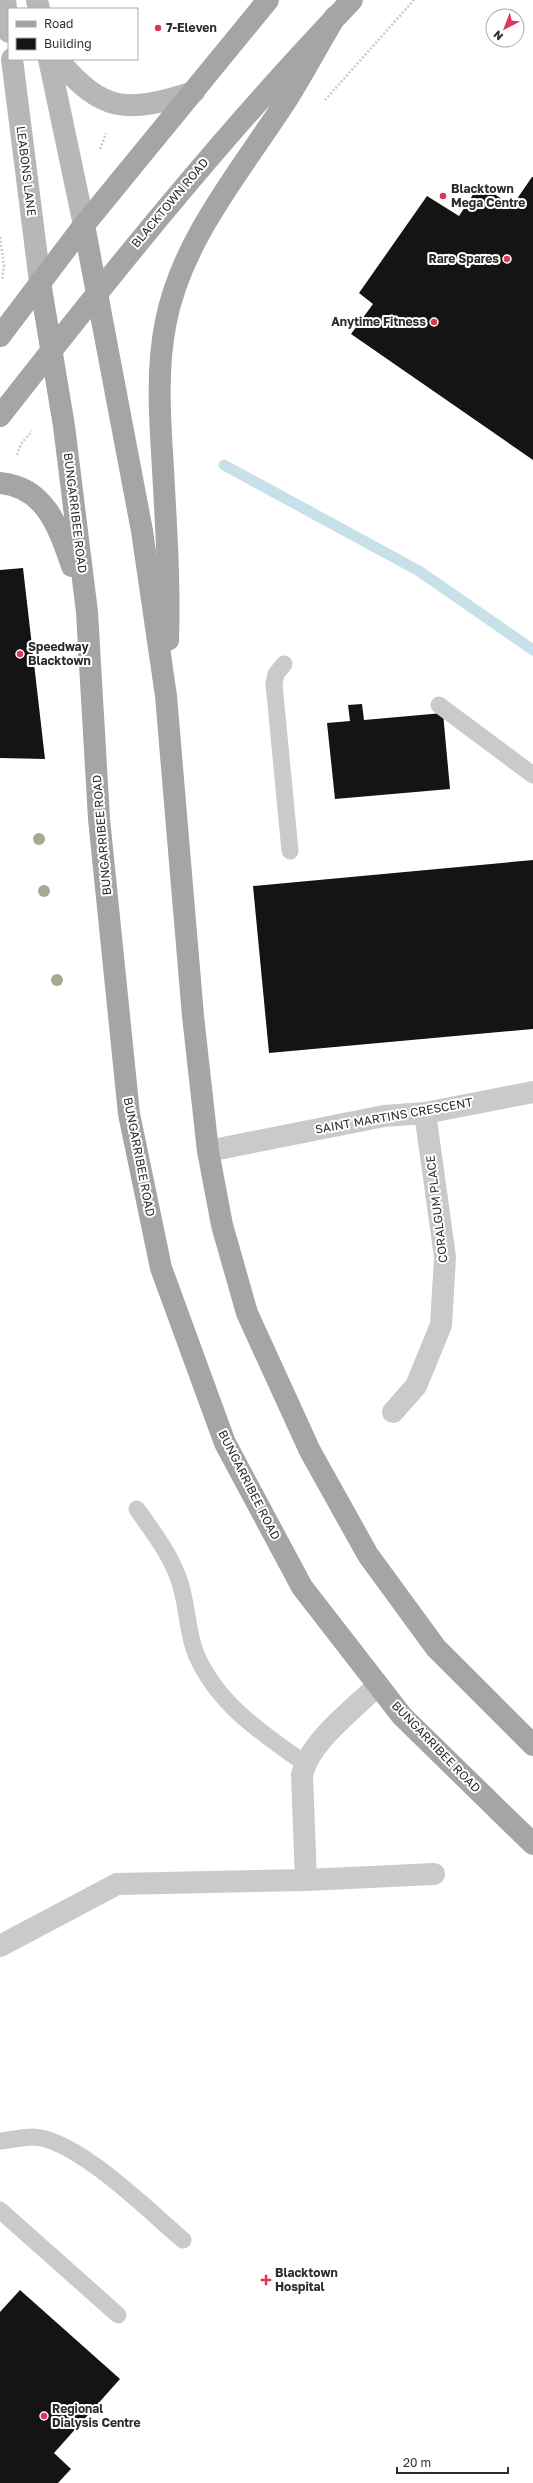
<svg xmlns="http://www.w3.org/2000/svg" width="533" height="2483" viewBox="0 0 533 2483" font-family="'Golos Text',sans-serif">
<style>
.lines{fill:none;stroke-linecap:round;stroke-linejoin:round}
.stream{stroke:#c7e0e9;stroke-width:11}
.building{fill:#141414}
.path{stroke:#cacaca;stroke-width:2.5;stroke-dasharray:2 2;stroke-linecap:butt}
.lane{stroke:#cacaca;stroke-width:17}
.street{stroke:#cacaca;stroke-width:22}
.secondary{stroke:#b7b7b7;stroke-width:22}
.primary{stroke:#a5a5a5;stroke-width:22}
.tree{fill:#a2ab94}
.poi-dot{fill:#dd3657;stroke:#fff;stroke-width:1.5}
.labels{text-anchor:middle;stroke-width:4;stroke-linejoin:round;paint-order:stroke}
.poi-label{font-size:12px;font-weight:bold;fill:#2d2d2d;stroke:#fff;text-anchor:start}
.street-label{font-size:12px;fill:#2d2d2d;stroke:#fff}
</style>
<rect width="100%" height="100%" fill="#fff"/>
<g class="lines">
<path class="stream" d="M224 465 419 571 533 650"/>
</g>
<g class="building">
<path d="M532 177H533V460L351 334 373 304 359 293 427 196 459 216 480 184 512 206Z"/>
<path d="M23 568 45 759 0 758V570Z"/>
<path d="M362 704 364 720 443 713 450 789 335 799 327 723 350 721 348 705Z"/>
<path d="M533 860V1029L269 1053 253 886Z"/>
<path d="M20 2290 120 2379 54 2453 71 2469 58 2483H0V2312Z"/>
</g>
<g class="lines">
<g class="path">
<path d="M325 100 414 0"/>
<path d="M100 149 106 133"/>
<path d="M0 237 4 266 2 280"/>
<path d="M17 455 21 444 32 431"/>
</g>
<g class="lane">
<path d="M284 664 276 674 274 684 290 851"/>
<path d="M439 705 533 775"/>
<path d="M137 1509C152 1531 169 1552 178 1577 188 1602 186 1630 196 1654 217 1704 262 1733 304 1763"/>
<path d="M0 2141C11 2140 23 2137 33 2137 76 2138 150 2212 183 2240"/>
<path d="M0 2210 118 2315"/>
</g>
<g class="street">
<path d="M208 1151 384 1116 425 1113 533 1092"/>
<path d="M393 1412 416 1386 441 1325 445 1257 425 1113"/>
<path d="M306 1880 434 1874"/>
<path d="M0 1946 117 1884 306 1880 302 1775C309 1742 354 1709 378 1685"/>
</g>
<g class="secondary">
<path d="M5 0 9 32"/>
<path d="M37 0 39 9"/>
<path d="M12 59 40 282"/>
<path d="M49 59 84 225"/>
<path d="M57 59C104 114 127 113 194 92"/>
</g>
<g class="primary">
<path d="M84 225 142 531 166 696 193 1016 208 1151 222 1225 247 1313 310 1451 368 1555 436 1648 533 1745"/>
<path d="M40 282 64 426 87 612 99 819 129 1114 161 1268 225 1443 302 1587 402 1716 533 1844"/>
<path d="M0 336 84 225 268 0"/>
<path d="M0 416C112 273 226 131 352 0"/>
<path d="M0 483C46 487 59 529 72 566"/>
<path d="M168 640C170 583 166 526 163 469 160 420 156 370 166 321 182 241 238 174 282 107 301 78 317 47 335 17"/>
</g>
</g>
<g class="tree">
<circle cx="39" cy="839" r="6"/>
<circle cx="44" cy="891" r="6"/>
<circle cx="57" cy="980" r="6"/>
</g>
<g class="poi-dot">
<circle cx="158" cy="28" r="4"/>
<circle cx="443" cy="196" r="4"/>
<circle cx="507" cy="259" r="4"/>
<circle cx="434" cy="322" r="4"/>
<circle cx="20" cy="654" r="4"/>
<path d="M264 2274h4v4h4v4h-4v4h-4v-4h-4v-4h4z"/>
<circle cx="44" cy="2416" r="4"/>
</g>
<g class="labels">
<g class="poi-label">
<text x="166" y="32">7-Eleven</text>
<text x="451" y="193">Blacktown<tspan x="451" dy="14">Mega Centre</tspan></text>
<text x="499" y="263" text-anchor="end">Rare Spares</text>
<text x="426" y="326" text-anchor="end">Anytime Fitness</text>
<text x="28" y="651">Speedway<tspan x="28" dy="14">Blacktown</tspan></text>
<text x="275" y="2277">Blacktown<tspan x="275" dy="14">Hospital</tspan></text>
<text x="52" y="2413">Regional<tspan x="52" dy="14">Dialysis Centre</tspan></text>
</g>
<g class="street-label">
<text transform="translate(26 171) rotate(83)" y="4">LEABONS LANE</text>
<text transform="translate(170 203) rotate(-50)" y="4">BLACKTOWN ROAD</text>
<text transform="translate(75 513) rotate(83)" y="4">BUNGARRIBEE ROAD</text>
<text transform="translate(102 835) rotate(-95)" y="4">BUNGARRIBEE ROAD</text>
<text transform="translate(394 1116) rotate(-10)" y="4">SAINT MARTINS CRESCENT</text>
<text transform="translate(139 1157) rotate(79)" y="4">BUNGARRIBEE ROAD</text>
<text transform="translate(437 1209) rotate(-97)" y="4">CORALGUM PLACE</text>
<text transform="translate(249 1485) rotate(63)" y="4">BUNGARRIBEE ROAD</text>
<text transform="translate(436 1747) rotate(46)" y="4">BUNGARRIBEE ROAD</text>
</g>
</g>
<rect x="8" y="8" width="130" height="52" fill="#ffffff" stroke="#ababab"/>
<rect x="16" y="21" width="20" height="6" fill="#a5a5a5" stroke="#ababab"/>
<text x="44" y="28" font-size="12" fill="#2d2d2d">Road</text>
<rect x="16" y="38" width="20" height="12" fill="#141414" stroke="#ababab"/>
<text x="44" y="48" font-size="12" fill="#2d2d2d">Building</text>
<g transform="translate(505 28) rotate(222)"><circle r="19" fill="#ffffff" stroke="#ababab"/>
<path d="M0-3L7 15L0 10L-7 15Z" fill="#dd3657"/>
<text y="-6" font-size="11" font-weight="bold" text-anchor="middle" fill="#2d2d2d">N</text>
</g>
<path d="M397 2467v6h111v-6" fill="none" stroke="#2d2d2d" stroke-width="2"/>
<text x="403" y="2467" font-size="12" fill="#2d2d2d" stroke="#ffffff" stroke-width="3" paint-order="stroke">20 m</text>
</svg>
